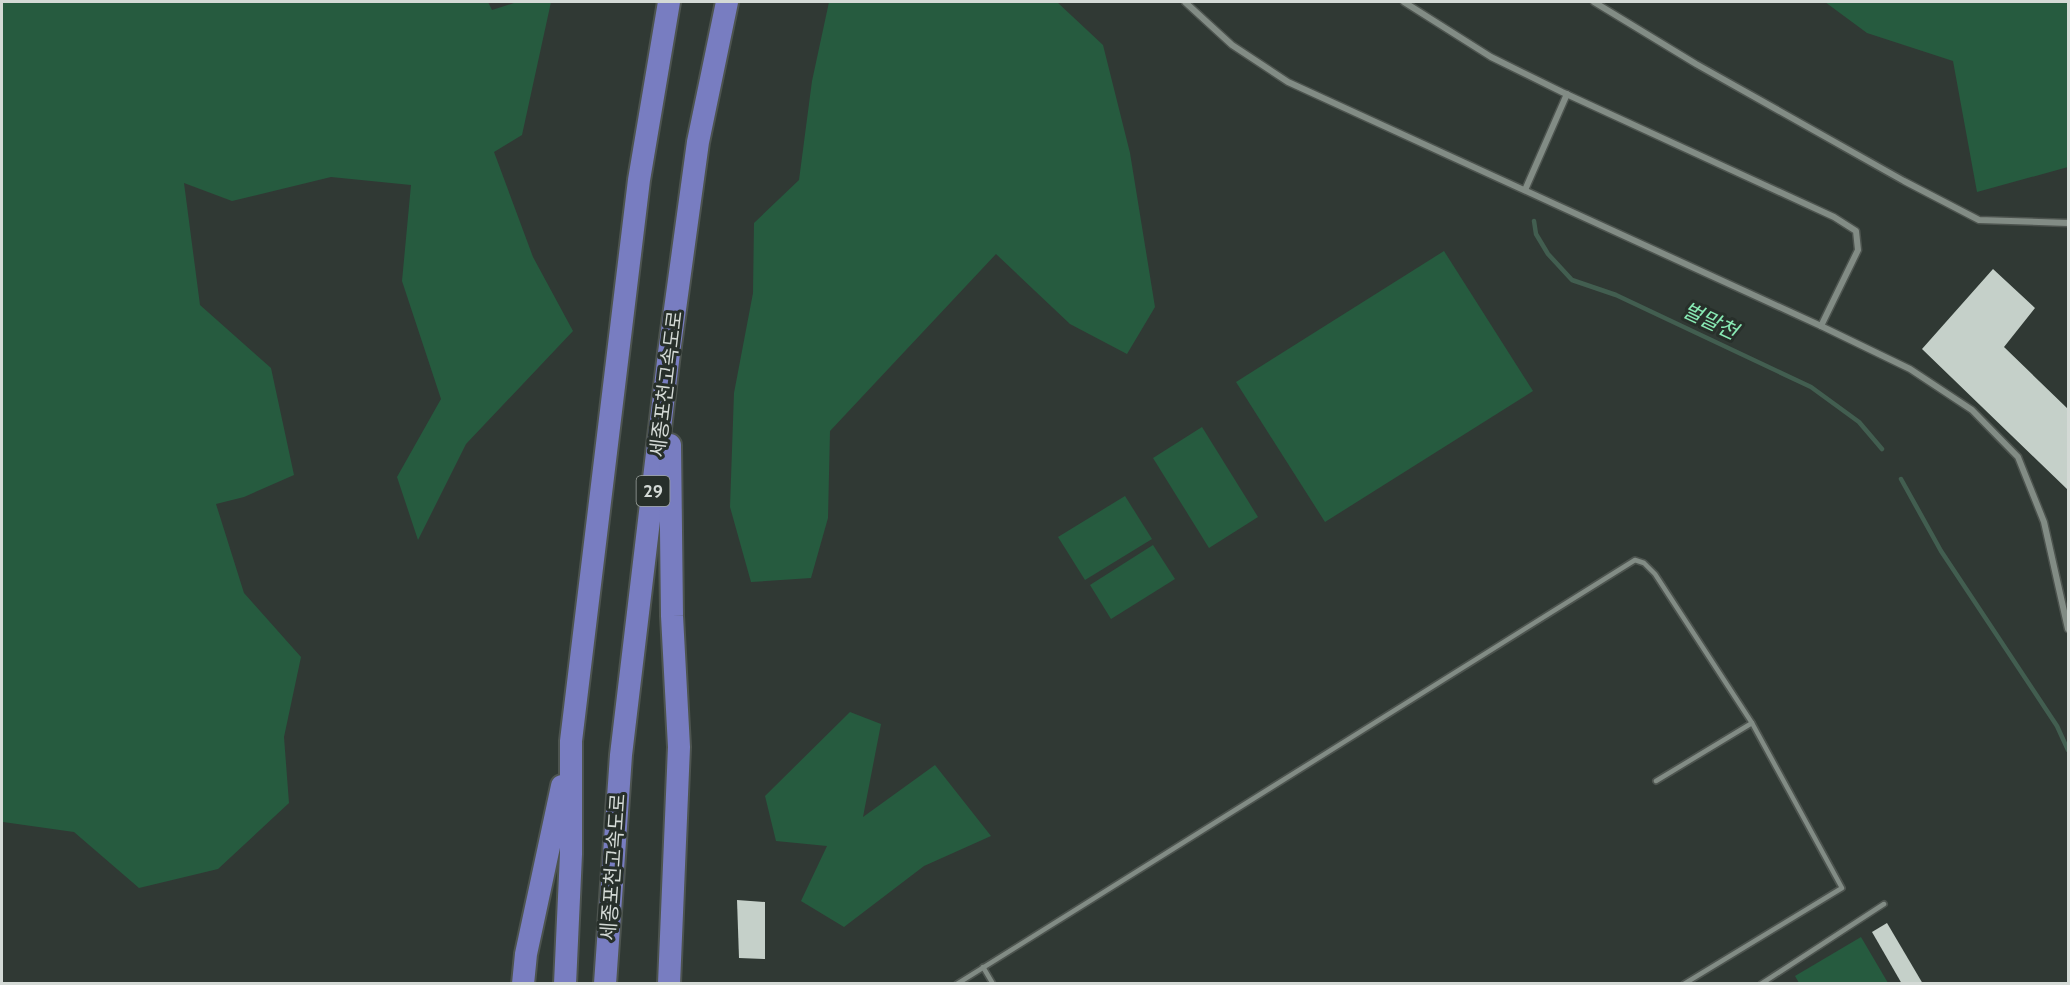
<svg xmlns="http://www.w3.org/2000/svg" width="2070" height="985" viewBox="0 0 2070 985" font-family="Cabin,'Noto Sans KR',sans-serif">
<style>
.green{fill:#265b3f}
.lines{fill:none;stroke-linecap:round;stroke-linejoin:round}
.stream{stroke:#425e50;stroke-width:4.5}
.building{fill:#c5d0c9}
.lane-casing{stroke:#4d544f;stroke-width:8}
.street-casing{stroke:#4d544f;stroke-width:9}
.highway-casing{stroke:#4d544f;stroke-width:26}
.lane{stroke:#828c85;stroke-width:4.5}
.street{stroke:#828c85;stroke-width:6}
.highway{stroke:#787dc1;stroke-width:22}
.labels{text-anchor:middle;stroke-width:6;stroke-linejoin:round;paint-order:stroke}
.shield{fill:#272f2a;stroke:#a0a7a2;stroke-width:1.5}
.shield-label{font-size:18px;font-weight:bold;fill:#d4dad6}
.street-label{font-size:20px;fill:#d4dad6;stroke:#272f2a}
.water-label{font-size:21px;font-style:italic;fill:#89ebb5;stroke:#272f2a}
</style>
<rect width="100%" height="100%" fill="#303934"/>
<g class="green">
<path d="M2 2H488L492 10 517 2H551L522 135 494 152 533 257 573 331 466 444 418 540 397 477 441 399 402 281 411 185 331 177 232 201 184 183 200 305 271 368 294 475 244 497 216 504 244 593 301 657 284 737 289 803 218 869 139 888 74 832 3 822 2 820Z"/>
<path d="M829 2H1057L1103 45 1130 153 1155 307 1127 354 1070 324 996 254 830 431 828 518 811 578 751 582 730 507 734 393 753 293 754 223 799 180 812 81Z"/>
<path d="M1825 2H2068V167L1977 192 1953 61 1867 33Z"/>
<path d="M1444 251 1533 391 1325 522 1236 382Z"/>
<path d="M1202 427 1258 517 1209 548 1153 458Z"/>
<path d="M1125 496 1152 539 1085 580 1058 537Z"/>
<path d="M1153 545 1175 579 1111 619 1090 585Z"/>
<path d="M850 712 881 724 863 817 935 765 991 836 924 866 844 927 801 901 827 846 776 841 765 796Z"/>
<path d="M1861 937 1888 983H1799L1795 976Z"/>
</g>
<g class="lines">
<g class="stream">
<path d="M1534 221 1536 234 1548 254 1572 280 1616 295 1811 387 1859 422 1882 449"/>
<path d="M1901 479 1941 551 2057 726 2068 750"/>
</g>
</g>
<g class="building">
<path d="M1993 269 2035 308 2004 347 2068 409V490L1922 349Z"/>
<path d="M737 900 765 902V959L739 958Z"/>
<path d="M1887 923 1923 984H1902L1872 932Z"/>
</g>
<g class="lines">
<g class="lane-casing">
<g id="lane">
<path d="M1656 781 1752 723"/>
<path d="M983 967 993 984"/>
<path d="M957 984 1635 560 1644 563 1655 574 1752 723 1842 888 1684 984"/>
<path d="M1761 984 1884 904"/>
</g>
</g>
<g class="street-casing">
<g id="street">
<path d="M1185 2 1232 45 1288 82 1821 326 1910 369 1972 410 2018 457 2044 522 2068 629"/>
<path d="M1404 2 1491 57 1562 92 1834 217 1856 231 1858 250 1821 326"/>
<path d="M1594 2 1696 64 1904 181 1979 220 2068 223"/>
<path d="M1525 190 1567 94"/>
</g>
</g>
<g class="highway-casing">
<g id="highway">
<path d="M523 984 526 954 562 786"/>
<path d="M565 984 571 854V741L639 180 669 2"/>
<path d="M605 984 621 755 669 353 698 142 727 2"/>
<path d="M669 984 679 747 672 616 670 445"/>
</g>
</g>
<use href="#lane" class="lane"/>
<use href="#street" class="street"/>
<use href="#highway" class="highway"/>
</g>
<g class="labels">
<rect class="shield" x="636.5" y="476" width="33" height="30" rx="4.5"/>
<g class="shield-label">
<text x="653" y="497">29</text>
</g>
<g class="street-label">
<text transform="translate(666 384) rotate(-83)" y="7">세종포천고속도로</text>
<text transform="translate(613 867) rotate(-86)" y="7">세종포천고속도로</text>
</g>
<g class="water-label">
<text transform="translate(1710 321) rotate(25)" y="7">벌말천</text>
</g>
</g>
<rect width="2070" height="985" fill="none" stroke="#d4dad6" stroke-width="6"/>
</svg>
